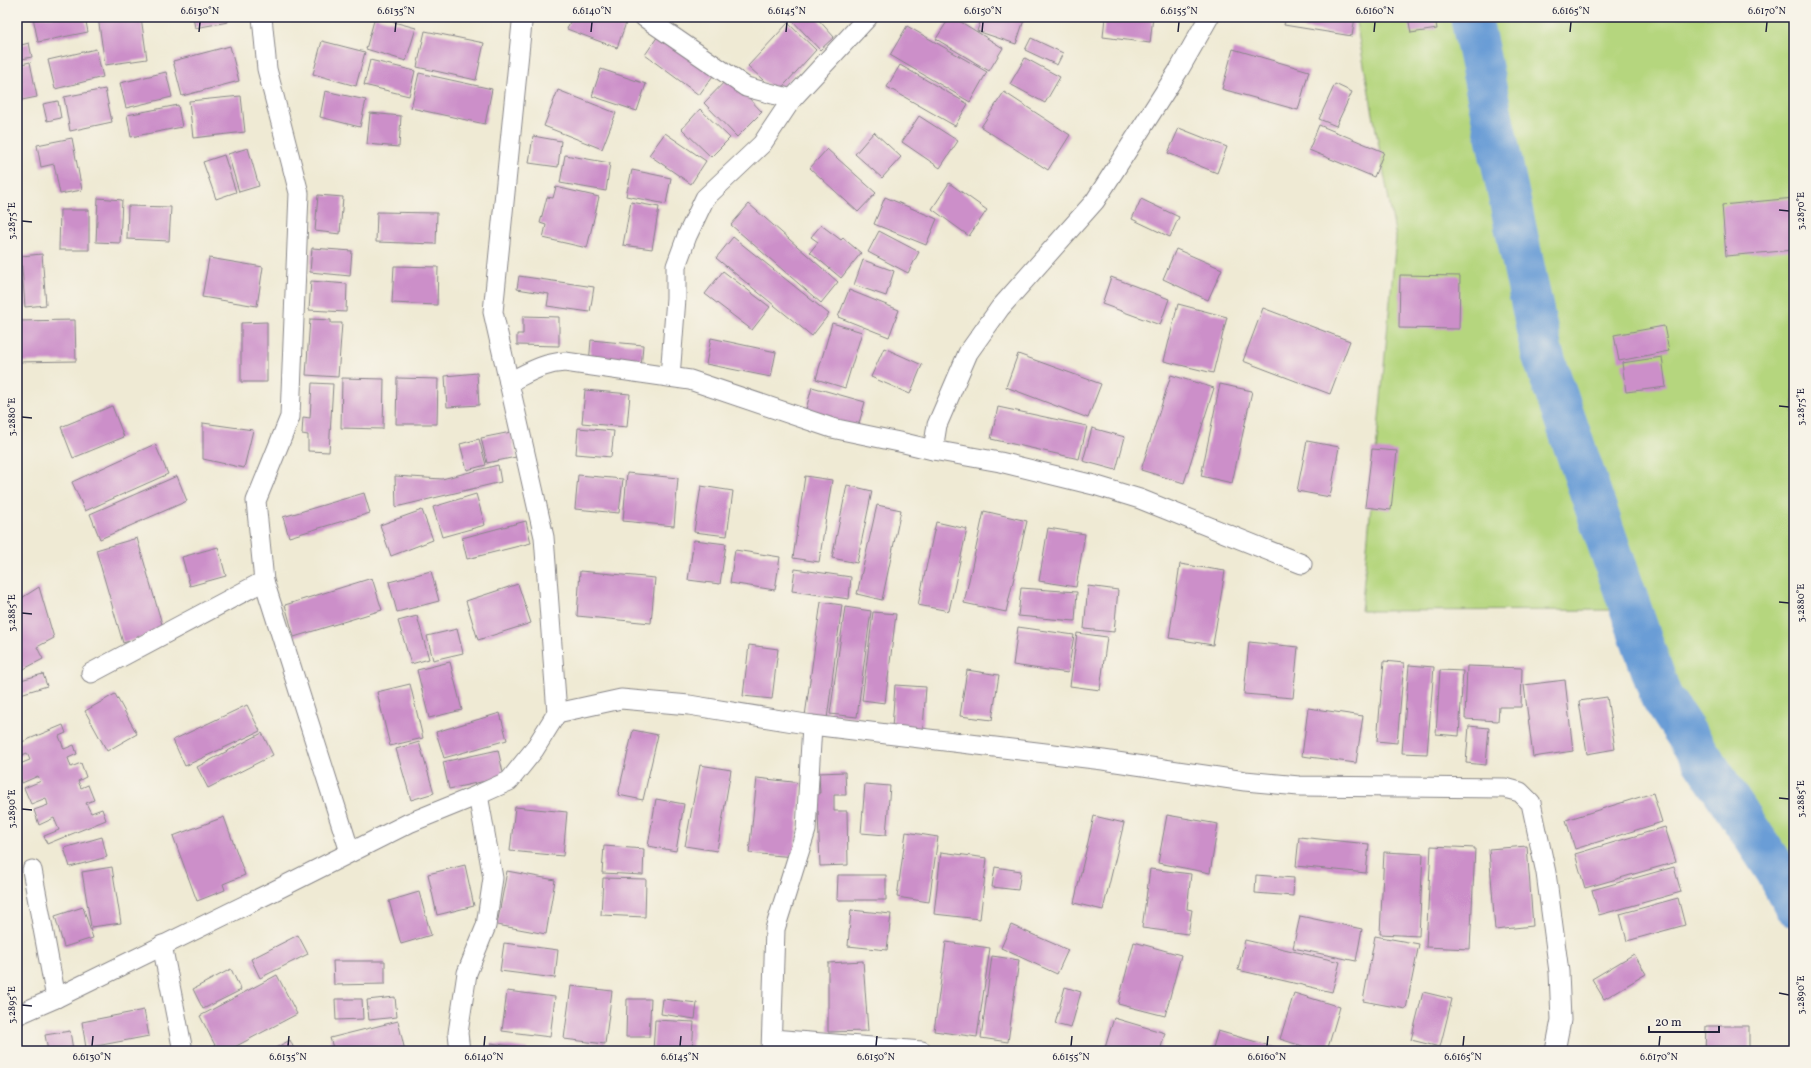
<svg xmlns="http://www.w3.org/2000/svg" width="1811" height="1068" viewBox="0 0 1811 1068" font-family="Vollkorn,serif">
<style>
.green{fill:#b5d67e;stroke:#6c7c5c}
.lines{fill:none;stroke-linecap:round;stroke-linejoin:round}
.river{stroke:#6b9dd6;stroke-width:42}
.building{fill:#cc8fc9}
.street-casing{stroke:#888688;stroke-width:21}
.street{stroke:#fff;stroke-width:19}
.ticks{fill:none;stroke:#22223b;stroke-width:1.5}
.neatline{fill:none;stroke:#22223b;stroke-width:1.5}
.ticks-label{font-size:10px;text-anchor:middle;fill:#22223b}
</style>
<rect width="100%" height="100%" fill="#f7f3e8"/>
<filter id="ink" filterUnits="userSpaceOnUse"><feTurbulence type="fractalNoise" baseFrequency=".025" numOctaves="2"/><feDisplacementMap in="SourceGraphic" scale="8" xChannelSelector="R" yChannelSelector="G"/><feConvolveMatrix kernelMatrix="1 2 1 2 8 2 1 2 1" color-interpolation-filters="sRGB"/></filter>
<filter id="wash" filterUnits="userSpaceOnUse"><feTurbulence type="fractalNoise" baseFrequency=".012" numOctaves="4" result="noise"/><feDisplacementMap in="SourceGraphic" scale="16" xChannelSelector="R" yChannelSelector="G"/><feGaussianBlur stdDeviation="0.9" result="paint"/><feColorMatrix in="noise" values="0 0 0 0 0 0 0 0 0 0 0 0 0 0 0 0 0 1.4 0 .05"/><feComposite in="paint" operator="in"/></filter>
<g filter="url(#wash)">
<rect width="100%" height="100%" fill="#efead4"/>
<path class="green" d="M1355 17H1794V931L1630 610 1361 611 1396 238Z"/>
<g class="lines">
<path class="river" d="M1471 17 1542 353 1661 696 1777 872 1794 905"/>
</g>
<g id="blocks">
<g class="building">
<path d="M33 17H85L88 32 38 42Z"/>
<path d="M98 17H141L147 59 105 65Z"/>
<path d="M193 17H227L228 22 195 28Z"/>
<path d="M375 17 416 28 406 61 366 49Z"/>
<path d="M572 17H610L626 23 617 48 567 29Z"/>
<path d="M793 17H816L834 37 820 50 791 19Z"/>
<path d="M950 17H953L1003 48 989 71 936 39Z"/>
<path d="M982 17H1025L1016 44 977 31Z"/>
<path d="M1105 17H1153L1150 43 1103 37Z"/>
<path d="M1286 17H1355L1352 36 1284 25Z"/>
<path d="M1408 17H1435L1437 29 1411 33Z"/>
<path d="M788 23 816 50 777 93 748 66Z"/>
<path d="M907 26 987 72 970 102 890 55Z"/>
<path d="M425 31 484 43 476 80 417 67Z"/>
<path d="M660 33 715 73 699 95 645 55Z"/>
<path d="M1031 38 1063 53 1057 65 1025 50Z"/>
<path d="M322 41 365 52 356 86 313 74Z"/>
<path d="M29 43 32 57 17 60V46Z"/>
<path d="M230 46 239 81 182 96 173 61Z"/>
<path d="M96 49 103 77 55 89 48 60Z"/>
<path d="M1233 49 1309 71 1298 110 1222 89Z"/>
<path d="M1025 58 1060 77 1045 103 1010 84Z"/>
<path d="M370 60 415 71 409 96 364 85Z"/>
<path d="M30 62 37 97 17 101V65Z"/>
<path d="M900 65 968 104 955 126 887 87Z"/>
<path d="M601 69 646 84 637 111 592 96Z"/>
<path d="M166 72 172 97 126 108 120 83Z"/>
<path d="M419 73 492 89 485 124 411 108Z"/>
<path d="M729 77 762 112 737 137 704 103Z"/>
<path d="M1335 84 1352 92 1336 126 1319 119Z"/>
<path d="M105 89 112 122 70 131 64 97Z"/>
<path d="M558 90 616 113 602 149 544 126Z"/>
<path d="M325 91 366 100 360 127 320 117Z"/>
<path d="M1004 92 1070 135 1048 170 981 127Z"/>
<path d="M241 96 245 132 193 138 189 101Z"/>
<path d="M58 101 61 118 47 121 43 104Z"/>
<path d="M178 105 182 127 131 137 127 115Z"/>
<path d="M700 109 730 138 711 157 682 129Z"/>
<path d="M370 113 401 116 399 147 367 144Z"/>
<path d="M919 116 958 141 940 168 902 142Z"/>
<path d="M1319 125 1384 152 1374 177 1309 150Z"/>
<path d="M1179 128 1227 147 1217 173 1168 153Z"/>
<path d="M874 132 901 157 882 178 855 154Z"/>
<path d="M665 133 706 161 691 184 649 155Z"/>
<path d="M533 136 561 141 558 167 529 163Z"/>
<path d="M72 138 82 190 60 194 54 164 41 167 37 145Z"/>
<path d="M248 148 259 186 239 192 228 154Z"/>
<path d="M827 149 876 193 858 212 810 168Z"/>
<path d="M224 155 236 192 216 199 203 162Z"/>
<path d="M565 155 610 163 606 191 560 183Z"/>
<path d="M632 170 671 178 666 204 626 196Z"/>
<path d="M949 183 987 210 969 236 932 209Z"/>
<path d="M556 187 599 197 587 248 543 238 546 225 540 223 547 197 553 198Z"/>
<path d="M318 195 343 197 340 234 315 231Z"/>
<path d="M885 197 937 219 926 245 874 224Z"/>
<path d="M98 198 122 200 120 243 96 242Z"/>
<path d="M1794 198V250L1726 256 1722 205Z"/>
<path d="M1141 199 1179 217 1170 237 1132 219Z"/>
<path d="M631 202 659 207 652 249 623 245Z"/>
<path d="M749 204 838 282 821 303 731 225Z"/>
<path d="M128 206 171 207 169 241 127 239Z"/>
<path d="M60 210H89V250H59Z"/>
<path d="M377 212 437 213 436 244 376 242Z"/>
<path d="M821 225 841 240 843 238 861 253 841 278 810 252 818 242 811 237Z"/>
<path d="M879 231 919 252 908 273 868 252Z"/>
<path d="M733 237 829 314 812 336 716 258Z"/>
<path d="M312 248 352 251 350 276 310 272Z"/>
<path d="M1176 249 1222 269 1208 300 1163 279Z"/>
<path d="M42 254 46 305 25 307 21 256Z"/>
<path d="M209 258 263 267 257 306 202 297Z"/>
<path d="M863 260 894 271 886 296 854 285Z"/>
<path d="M394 266 438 267 437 305 392 303Z"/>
<path d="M723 271 770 307 752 330 705 294Z"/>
<path d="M1400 275 1460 276 1459 329 1399 328Z"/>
<path d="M519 276 594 287 590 312 547 306 549 294 517 289Z"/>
<path d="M1111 277 1169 299 1160 325 1102 304Z"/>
<path d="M311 281 347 284 346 312 309 310Z"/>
<path d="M849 290 899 310 889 337 838 317Z"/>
<path d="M1178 304 1227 317 1213 373 1164 361Z"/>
<path d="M1263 308 1350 341 1330 394 1243 361Z"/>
<path d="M523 316 559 317V346L517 345V334H523Z"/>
<path d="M310 319 331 320V323H342L338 377 306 375Z"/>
<path d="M75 320 76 361 17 362V321Z"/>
<path d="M267 322V382H241V323Z"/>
<path d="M832 323 862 332 845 388 816 379Z"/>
<path d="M1664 326 1669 351 1619 361 1614 335Z"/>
<path d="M711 338 776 352 771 377 706 364Z"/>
<path d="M591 340 643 345 641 369 589 364Z"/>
<path d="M884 348 922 365 910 394 871 377Z"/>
<path d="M1018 354 1101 384 1088 418 1006 387Z"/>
<path d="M1662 357 1666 387 1626 392 1622 363Z"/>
<path d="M477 373 479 405 447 407 445 376Z"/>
<path d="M1171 375 1214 388 1184 483 1141 470Z"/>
<path d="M342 378 384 379 383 429 341 428Z"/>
<path d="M397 378 438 379 437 424H396Z"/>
<path d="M312 383 333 384 329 452 308 451V435L302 434 303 417 310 418Z"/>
<path d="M1220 384 1252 391 1232 483 1201 476Z"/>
<path d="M812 387 865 402 858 427 805 413Z"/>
<path d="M585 390 630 394 627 427 582 423Z"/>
<path d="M112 406 124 437 73 458 61 427Z"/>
<path d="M998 407 1087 426 1079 459 991 439Z"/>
<path d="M203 423 253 430 244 468 203 459Z"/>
<path d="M578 428 614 431 611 457 576 454Z"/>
<path d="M1092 428 1125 437 1116 470 1083 461Z"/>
<path d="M511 432 516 457 487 463 481 438Z"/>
<path d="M479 439 486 465 467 470 460 444Z"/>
<path d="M1307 441 1339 447 1330 497 1297 491Z"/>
<path d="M155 444 168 474 85 511 72 482Z"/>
<path d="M1372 449 1397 451 1391 510 1365 507Z"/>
<path d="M498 465 501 482 396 507 395 476 442 479Z"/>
<path d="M627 473 678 478 674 526 623 521Z"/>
<path d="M578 475 623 479 619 513 575 509Z"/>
<path d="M177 476 187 501 100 539 90 514Z"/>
<path d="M805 476 832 480 819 562 793 558Z"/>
<path d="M847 485 872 491 857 563 832 558Z"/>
<path d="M701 486 733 491 727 536 694 532Z"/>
<path d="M364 493 370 513 289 537 283 517Z"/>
<path d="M476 494 485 525 442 537 433 507Z"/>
<path d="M877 505 901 510 882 600 857 594Z"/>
<path d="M422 510 433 540 391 556 380 525Z"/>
<path d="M984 511 1027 521 1006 612 964 603Z"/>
<path d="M526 521 531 543 467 559 462 538Z"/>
<path d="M936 522 967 529 949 611 918 605Z"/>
<path d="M1048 528 1085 534 1076 587 1039 581Z"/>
<path d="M137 538 164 631 123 643 96 550Z"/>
<path d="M694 540 726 544 720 584 688 580Z"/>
<path d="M218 547 226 576 190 586 182 557Z"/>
<path d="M735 550 780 557 775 590 730 583Z"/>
<path d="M1180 564 1225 571 1213 645 1169 638Z"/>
<path d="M795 569 851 577 849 599 792 591Z"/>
<path d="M431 571 439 601 397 612 389 582Z"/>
<path d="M580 571 655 578 651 623 577 616Z"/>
<path d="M372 578 382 610 294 637 285 605Z"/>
<path d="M518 584 531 623 478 640 466 601Z"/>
<path d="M1088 586 1118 590 1114 632 1084 629Z"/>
<path d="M39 587 54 638 37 647 43 659 18 672 17 601Z"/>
<path d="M1021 588 1077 592 1075 621 1018 616Z"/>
<path d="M821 602 842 605 827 719 805 716Z"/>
<path d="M845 607 871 611 857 717 830 714Z"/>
<path d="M873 612 896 614 885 703 862 700Z"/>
<path d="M417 616 429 659 411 664 398 621Z"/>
<path d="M1018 627 1074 635 1068 673 1013 665Z"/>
<path d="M457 629 463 653 433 660 427 636Z"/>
<path d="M1077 633 1107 637 1100 690 1070 686Z"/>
<path d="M1249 642 1298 647 1293 698 1244 694Z"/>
<path d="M749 645 778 649 772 699 743 696Z"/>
<path d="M1384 661 1404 663 1397 743 1377 741Z"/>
<path d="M450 662 462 710 429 718 417 670Z"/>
<path d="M1409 665 1434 667 1427 754 1402 753Z"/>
<path d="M1467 666 1522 668 1521 707H1499L1498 721 1465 719Z"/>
<path d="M967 670 999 675 992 720 960 716Z"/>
<path d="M1440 670 1463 671 1459 736 1436 734Z"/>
<path d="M43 674 47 686 17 695V681Z"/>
<path d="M1565 680 1573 751 1533 757 1524 685Z"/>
<path d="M410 684 423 738 390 746 377 692Z"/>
<path d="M895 685 926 687 923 729 892 728Z"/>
<path d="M115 694 137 734 107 751 85 711Z"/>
<path d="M1607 697 1615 749 1587 754 1579 701Z"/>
<path d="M247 705 260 731 185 766 173 740Z"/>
<path d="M1308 708 1363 716 1356 763 1302 756Z"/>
<path d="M500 713 507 740 444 758 436 732Z"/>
<path d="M63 725 66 733 59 736 64 749 74 745 77 754 68 758 71 767 81 763 86 777 78 781 81 788 88 785 94 800 86 803 91 813 102 809 106 820 47 844 44 836 59 830 54 818 39 825 34 810 48 805 46 798 31 804 24 788 41 781 38 776 22 783 17 765 30 760 27 753 17 757V744Z"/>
<path d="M1469 726 1489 728 1486 765 1466 763Z"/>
<path d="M633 730 658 735 643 800 618 795Z"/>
<path d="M262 733 273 755 208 788 197 767Z"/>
<path d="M419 742 434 793 411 800 396 749Z"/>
<path d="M498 750 504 777 449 789 443 762Z"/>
<path d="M700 765 731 770 717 851 685 846Z"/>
<path d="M845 772 846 795H834V811H847L848 865 820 866 818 811H811V793H820L819 773Z"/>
<path d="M757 778 802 783 794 857 749 853Z"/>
<path d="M865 784 890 786 886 835 861 833Z"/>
<path d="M1653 793 1662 822 1575 849 1566 820Z"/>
<path d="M656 799 684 804 676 851 648 846Z"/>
<path d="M515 807 567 812 563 856 510 851Z"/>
<path d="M1167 815 1218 824 1210 873 1158 863Z"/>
<path d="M1094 816 1124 823 1103 910 1074 903Z"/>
<path d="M224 817 245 875 223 884 225 890 197 901 173 836Z"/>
<path d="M1665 827 1676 862 1585 888 1575 854Z"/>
<path d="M906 832 938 837 929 902 897 897Z"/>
<path d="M102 837 107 857 70 867 64 848Z"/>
<path d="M1299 837 1369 844 1366 873 1296 866Z"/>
<path d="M604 846 644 849 643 875 602 873Z"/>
<path d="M1431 846 1475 848 1470 949 1426 947Z"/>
<path d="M1527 846 1533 926 1495 930 1489 849Z"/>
<path d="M941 852 987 858 980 919 934 914Z"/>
<path d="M1384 852 1423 854 1419 936 1380 934Z"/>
<path d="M465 865 474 906 437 915 428 874Z"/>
<path d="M112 867 121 923 91 927 82 872Z"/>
<path d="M995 867 1021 871 1018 890 992 887Z"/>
<path d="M1674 867 1681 892 1599 915 1592 890Z"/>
<path d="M1150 869 1191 874 1187 909 1192 910 1188 934 1142 928Z"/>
<path d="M507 871 555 880 546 934 497 925Z"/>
<path d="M838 875H886V900H837Z"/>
<path d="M1256 875 1294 878 1293 896 1255 893Z"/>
<path d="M603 878 646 879 645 917 601 915Z"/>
<path d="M419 892 431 935 401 944 389 901Z"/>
<path d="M1678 898 1685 925 1627 941 1620 914Z"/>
<path d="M83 907 93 938 64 947 55 916Z"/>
<path d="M851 910 891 914 887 950 848 946Z"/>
<path d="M1300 916 1362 929 1356 961 1293 948Z"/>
<path d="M1011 925 1068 950 1057 974 1001 948Z"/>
<path d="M298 935 308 954 260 978 251 959Z"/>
<path d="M1375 936 1419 944 1406 1009 1363 1001Z"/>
<path d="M1245 940 1340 962 1332 992 1238 970Z"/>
<path d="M946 942 990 948 977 1037 934 1031Z"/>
<path d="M1134 942 1181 955 1165 1016 1118 1004Z"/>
<path d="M504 943 558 950 555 978 500 971Z"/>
<path d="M1634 954 1646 974 1604 999 1592 979Z"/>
<path d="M992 956 1019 960 1008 1042 981 1038Z"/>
<path d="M333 961H385V984L334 985Z"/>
<path d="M863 961 868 1031 828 1032V963Z"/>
<path d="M231 969 241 990 203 1009 193 989Z"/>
<path d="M277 975 297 1014 227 1051H218L200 1016Z"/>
<path d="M571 986 612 991 605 1044 564 1039Z"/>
<path d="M1065 987 1081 992 1071 1028 1055 1024Z"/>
<path d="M507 991 555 997 550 1037 502 1031Z"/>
<path d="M1423 992 1452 999 1440 1047 1411 1040Z"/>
<path d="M1294 993 1340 1007 1327 1051H1318L1280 1039Z"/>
<path d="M395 997 397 1017 369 1020 367 1000Z"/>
<path d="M335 999H362L363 1019 336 1020Z"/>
<path d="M627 999H651L649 1037H626Z"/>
<path d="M663 999 697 1003 695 1019 661 1014Z"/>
<path d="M144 1010 149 1036 86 1048 82 1022Z"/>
<path d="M1114 1018 1165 1033 1160 1051H1104Z"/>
<path d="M655 1020 694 1022 692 1051H653Z"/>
<path d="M398 1021 405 1051H334L330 1038Z"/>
<path d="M1706 1026H1749V1051H1705Z"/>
<path d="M70 1031 73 1050 48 1051 45 1035Z"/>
<path d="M1218 1031 1288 1051H1212Z"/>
<path d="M290 1040 295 1051H270Z"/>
<path d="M491 1043 528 1049V1051H490Z"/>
</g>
</g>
</g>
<g filter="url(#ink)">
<use href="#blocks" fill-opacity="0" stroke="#888688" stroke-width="1"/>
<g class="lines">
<g class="street-casing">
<g id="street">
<path d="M262 17 267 69 299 193 290 417 256 501 264 581 350 852"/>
<path d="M644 17 746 87 792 99"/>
<path d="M670 377 676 298V266L687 236 705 198 762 144 792 99 868 17"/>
<path d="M509 382C528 373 543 363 565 362L690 380 832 428 904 443 933 450 937 425 968 353 1000 308 1095 201 1180 68 1209 17"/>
<path d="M933 450 1000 462 1094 485 1140 499 1302 564"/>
<path d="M91 673 264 581"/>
<path d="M557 713 621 699 689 705 812 725 1103 760 1245 781 1299 786 1505 788 1520 792 1531 803 1546 873 1559 972 1561 1020 1555 1051"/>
<path d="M32 870 56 998"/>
<path d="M162 945 183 1051"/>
<path d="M17 1015 56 998 272 892 409 823 478 795 509 781 534 750 557 713 544 537 493 312 522 23 521 17"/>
<path d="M772 1039 922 1051"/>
<path d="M460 1051 458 1033 467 973 486 926 493 878 478 795"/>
<path d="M771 1051 775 929 806 830 812 725"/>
</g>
</g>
<use href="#street" class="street"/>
</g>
</g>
<path class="ticks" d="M199 32 200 22M395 32 396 22M591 32 592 22M786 32 787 22M982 32 983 22M1178 32 1179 22M1374 32 1375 22M1570 32 1571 22M1766 32 1767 22M1779 210 1789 211M22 221 32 222M1779 406 1789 407M22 417 32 418M1779 602 1789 603M22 613 32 614M1779 798 1789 799M22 809 32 810M1779 993 1789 995M22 1005 32 1006M92 1046 93 1036M288 1046 289 1036M484 1046 485 1036M680 1046 681 1036M876 1046 877 1036M1071 1046 1072 1036M1267 1046 1268 1036M1463 1046 1464 1036M1659 1046 1660 1036"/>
<rect width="1811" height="1068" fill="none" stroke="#f7f3e8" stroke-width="44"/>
<path d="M1649 1026v6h70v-6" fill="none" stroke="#22223b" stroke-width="2"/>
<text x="1655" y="1026" font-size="12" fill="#22223b" stroke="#f7f3e8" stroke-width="3" paint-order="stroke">20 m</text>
<rect x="22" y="22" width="1767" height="1024" class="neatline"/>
<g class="ticks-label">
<text x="200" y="14">6.6130°N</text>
<text x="396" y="14">6.6135°N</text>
<text x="592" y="14">6.6140°N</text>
<text x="787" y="14">6.6145°N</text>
<text x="983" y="14">6.6150°N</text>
<text x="1179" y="14">6.6155°N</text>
<text x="1375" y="14">6.6160°N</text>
<text x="1571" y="14">6.6165°N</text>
<text x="1767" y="14">6.6170°N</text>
<text transform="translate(1800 211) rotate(-90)" y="4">3.2870°E</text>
<text transform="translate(11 221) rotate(-90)" y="4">3.2875°E</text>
<text transform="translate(1800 407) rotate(-90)" y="4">3.2875°E</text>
<text transform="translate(11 417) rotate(-90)" y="4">3.2880°E</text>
<text transform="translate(1800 603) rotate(-90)" y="4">3.2880°E</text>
<text transform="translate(11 613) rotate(-90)" y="4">3.2885°E</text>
<text transform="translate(1800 799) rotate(-90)" y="4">3.2885°E</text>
<text transform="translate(11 809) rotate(-90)" y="4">3.2890°E</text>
<text transform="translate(1800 995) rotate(-90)" y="4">3.2890°E</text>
<text transform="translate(11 1005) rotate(-90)" y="4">3.2895°E</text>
<text x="92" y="1060">6.6130°N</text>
<text x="288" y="1060">6.6135°N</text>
<text x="484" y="1060">6.6140°N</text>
<text x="680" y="1060">6.6145°N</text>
<text x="876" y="1060">6.6150°N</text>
<text x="1071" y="1060">6.6155°N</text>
<text x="1267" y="1060">6.6160°N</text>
<text x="1463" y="1060">6.6165°N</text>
<text x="1659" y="1060">6.6170°N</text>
</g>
</svg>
